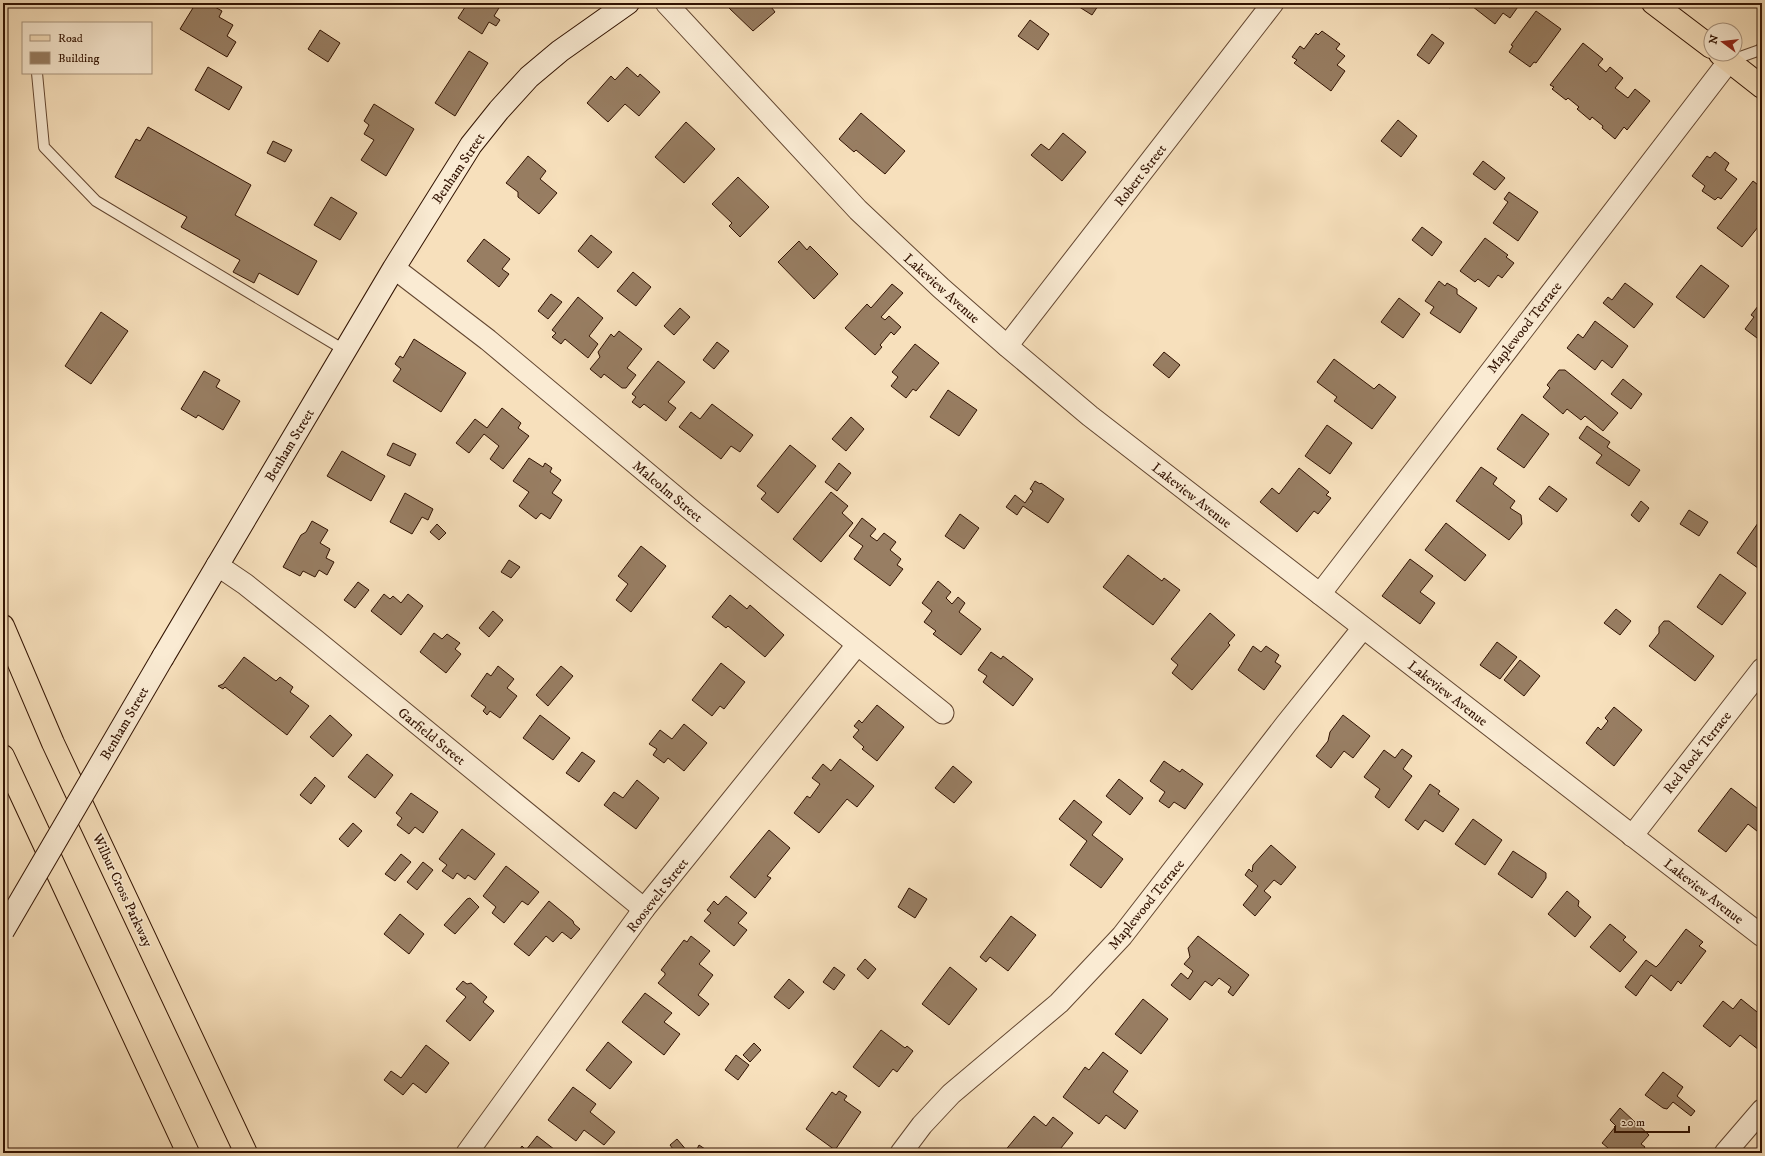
<svg xmlns="http://www.w3.org/2000/svg" width="1765" height="1156" viewBox="0 0 1765 1156" font-family="'IM FELL DW Pica',serif">
<style>
.building{fill:#987e63;stroke:#321302}
.lines{fill:none;stroke-linecap:round;stroke-linejoin:round}
.lane-casing{stroke:#634630;stroke-width:12}
.street-casing{stroke:#634630;stroke-width:23}
.secondary-casing{stroke:#321302;stroke-width:24}
.primary-casing{stroke:#321302;stroke-width:24}
.highway-casing{stroke:#321302;stroke-width:24}
.lane{stroke:#faebd3;stroke-width:10}
.street{stroke:#faebd3;stroke-width:21}
.secondary{stroke:#faebd3;stroke-width:22}
.primary{stroke:#f7e0bc;stroke-width:22}
.highway{stroke:#f7e0bc;stroke-width:22}
.secondary-bridge-casing{stroke:#321302;stroke-width:24;stroke-linecap:butt}
.secondary-bridge{stroke:#faebd3;stroke-width:22}
.labels{text-anchor:middle;stroke-width:3;stroke-linejoin:round;paint-order:stroke}
.street-label{font-size:14px;fill:#321302;stroke:#faebd3}
</style>
<rect width="100%" height="100%" fill="#f7e0bc"/>
<filter id="stains"><feTurbulence type="fractalNoise" baseFrequency=".005" numOctaves="4"/><feColorMatrix values="0 0 0 0 .2 0 0 0 0 .09 0 0 0 0 .02 0 0 0 .5 -.17"/></filter>
<radialGradient id="worn" r=".72"><stop offset=".6" stop-color="#630" stop-opacity="0"/><stop offset="1" stop-color="#630" stop-opacity=".3"/></radialGradient>
<g class="building">
<path d="M196 3H208L222 11 219 17 233 25 227 36 236 42 227 57 180 29Z"/>
<path d="M466 3H502L494 16 500 20 496 26 489 22 482 34 458 18 467 4Z"/>
<path d="M733 3H768L775 12 753 31 729 8Z"/>
<path d="M1073 3H1100L1092 15Z"/>
<path d="M1442 3H1453L1450 8Z"/>
<path d="M1468 3H1519L1520 4 1510 18 1503 13 1495 24Z"/>
<path d="M1536 11 1561 29 1536 63 1534 62 1530 67 1509 52 1513 46 1511 45Z"/>
<path d="M1030 20 1049 34 1038 50 1018 36Z"/>
<path d="M320 30 340 43 328 62 308 49Z"/>
<path d="M1322 31 1340 44 1336 49 1345 56 1337 65 1345 71 1331 91 1294 63 1297 60 1292 57 1300 46 1304 49 1316 33 1318 35Z"/>
<path d="M1432 34 1444 43 1429 64 1417 55Z"/>
<path d="M1583 43 1603 59 1598 65 1606 72 1610 67 1623 78 1615 88 1628 98 1635 89 1650 101 1627 130 1624 127 1615 139 1602 128 1603 126 1592 117 1590 120 1577 109 1579 107 1568 98 1566 100 1552 89 1554 87 1550 85Z"/>
<path d="M469 51 488 63 455 116 435 103Z"/>
<path d="M208 67 242 87 229 110 195 90Z"/>
<path d="M627 67 638 77 640 74 660 92 639 116 625 104 608 122 587 103 611 76 615 80Z"/>
<path d="M374 104 414 129 386 176 361 160 374 140 364 134 369 125 364 121Z"/>
<path d="M861 113 905 151 885 174 856 150 854 152 839 139Z"/>
<path d="M1398 120 1417 136 1401 157 1381 141Z"/>
<path d="M686 122 715 149 684 183 655 157Z"/>
<path d="M148 127 251 185 235 215 317 261 298 295 259 273 254 283 233 272 240 260 181 227 187 217 115 177 136 139 140 141Z"/>
<path d="M1063 133 1086 152 1062 181 1031 155 1041 144 1049 150Z"/>
<path d="M273 141 292 150 285 162 267 153Z"/>
<path d="M1715 152 1729 163 1725 170 1737 179 1721 199 1718 197 1715 200 1702 191 1705 186 1692 176 1707 156 1710 158Z"/>
<path d="M528 156 546 171 540 179 557 193 539 214 518 197V192L506 183Z"/>
<path d="M1483 161 1505 178 1495 190 1473 174Z"/>
<path d="M738 177 769 207 740 237 729 226 732 223 712 204Z"/>
<path d="M1753 181 1762 188V222L1742 247 1717 228Z"/>
<path d="M1509 192 1538 212 1518 241 1493 223 1508 202 1504 199Z"/>
<path d="M331 197 357 213 340 240 314 225Z"/>
<path d="M1422 227 1442 242 1432 256 1412 240Z"/>
<path d="M591 235 612 252 598 268 578 251Z"/>
<path d="M1485 238 1508 255 1506 257 1514 263 1502 278 1498 275 1489 287 1478 279 1475 282 1460 271Z"/>
<path d="M484 239 510 259 502 269 509 274 499 287 467 261Z"/>
<path d="M799 241 807 250 810 246 838 274 814 299 778 262Z"/>
<path d="M1701 265 1729 286 1704 318 1676 297Z"/>
<path d="M633 272 651 287 636 306 617 291Z"/>
<path d="M1439 281 1445 286 1447 283 1457 289V294L1477 308 1460 333 1430 313 1434 307 1425 301Z"/>
<path d="M1625 283 1653 304 1634 328 1603 303 1608 297 1612 300Z"/>
<path d="M892 284 903 293 881 317 885 320 889 316 901 327 894 335 891 332 880 345 882 347 875 355 845 328 867 304 871 308Z"/>
<path d="M551 294 562 302 548 319 538 311Z"/>
<path d="M578 297 603 318 589 336 598 344 588 358 565 339 561 344 552 337 556 333 552 330Z"/>
<path d="M1399 298 1420 314 1403 338 1381 322Z"/>
<path d="M1762 301V339L1761 341 1745 329 1754 317 1751 315Z"/>
<path d="M680 308 690 317 674 335 664 326Z"/>
<path d="M101 312 128 331 91 384 65 366Z"/>
<path d="M1595 321 1628 346 1612 368 1602 360 1595 370 1567 348 1578 334 1583 338Z"/>
<path d="M619 331 642 349 627 368 636 375 626 388H622L604 374 601 378 590 369 600 357 598 352 611 334 614 337Z"/>
<path d="M414 339 466 373 441 412 393 381 401 369 395 364 400 356 403 358Z"/>
<path d="M717 342 729 351 714 369 703 360Z"/>
<path d="M915 344 939 363 916 391 913 389 906 398 891 386 898 377 892 372Z"/>
<path d="M1164 352 1180 365 1169 378 1153 365Z"/>
<path d="M1334 359 1374 389 1379 384 1396 397 1372 429 1334 401 1337 397 1317 382Z"/>
<path d="M658 361 685 382 668 402 676 408 666 421 644 404 640 408 632 402 636 397 632 394Z"/>
<path d="M1559 370H1565L1618 413 1603 431 1585 416 1581 420 1567 409 1563 414 1543 397 1550 388 1547 385Z"/>
<path d="M204 371 220 380 216 387 240 401 223 430 198 415 196 418 181 409Z"/>
<path d="M1623 379 1642 394 1631 409 1611 394Z"/>
<path d="M948 390 977 410 959 436 930 417Z"/>
<path d="M712 404 753 435 740 452 731 446 721 459 679 427 691 412 700 419Z"/>
<path d="M502 408 521 423 518 428 529 436 503 469 490 459 499 446 484 434 469 453 456 443 475 419 487 428Z"/>
<path d="M1522 414 1549 434 1524 468 1497 449Z"/>
<path d="M851 417 864 429 846 451 832 439Z"/>
<path d="M1327 425 1352 443 1330 474 1305 456Z"/>
<path d="M1587 426 1610 442 1607 447 1640 470 1629 486 1596 463 1602 455 1579 438Z"/>
<path d="M393 443 416 454 410 466 387 455Z"/>
<path d="M790 445 816 466 778 513 761 499 766 493 757 486Z"/>
<path d="M342 451 385 476 371 501 327 476Z"/>
<path d="M529 458 543 467 545 463 552 468 550 472 561 480 552 493 562 500 550 519 541 513 536 519 519 506 529 492 513 481Z"/>
<path d="M839 463 851 473 837 491 825 482Z"/>
<path d="M1481 467 1497 478 1493 484 1515 501 1510 508 1521 515 1522 524 1509 540 1456 501Z"/>
<path d="M1299 468 1329 492 1326 495 1331 498 1318 514 1314 511 1297 532 1260 502 1272 488 1279 494Z"/>
<path d="M1035 481 1040 484 1041 483 1064 499 1048 523 1023 506 1017 515 1006 507 1015 495 1025 503 1033 491 1030 489Z"/>
<path d="M1549 486 1567 499 1557 512 1539 499Z"/>
<path d="M831 492 848 506 842 513 853 523 821 562 793 539Z"/>
<path d="M405 493 433 509 428 520 422 517 412 534 390 522Z"/>
<path d="M1641 501 1649 508 1639 522 1631 515Z"/>
<path d="M1689 510 1708 522 1699 536 1680 524Z"/>
<path d="M960 514 979 528 964 549 945 536Z"/>
<path d="M862 518 876 529 870 536 877 541 884 533 896 542 890 550 901 559 897 565 903 569 890 586 854 559 863 546 849 536Z"/>
<path d="M312 521 328 530 320 543 330 549 326 558 334 562 327 575 319 570 315 577 303 571 300 576 283 567 301 535 306 532Z"/>
<path d="M1446 523 1486 555 1465 581 1425 550Z"/>
<path d="M1758 523 1762 526V571L1737 553Z"/>
<path d="M437 524 446 533 439 540 430 532Z"/>
<path d="M641 546 666 566 631 612 616 600 628 584 618 576Z"/>
<path d="M1128 555 1162 581 1164 578 1180 590 1153 625 1103 587Z"/>
<path d="M1410 559 1433 576 1420 592 1435 603 1420 624 1382 596Z"/>
<path d="M509 560 520 567 511 578 501 572Z"/>
<path d="M1720 574 1746 593 1722 625 1697 607Z"/>
<path d="M938 581 951 592 946 598 952 604 958 597 965 603 959 612 981 629 961 655 933 634 936 631 924 622 932 611 922 603Z"/>
<path d="M358 582 369 590 355 608 344 600Z"/>
<path d="M384 594 390 599 393 596 401 603 408 594 423 606 401 635 371 611Z"/>
<path d="M730 595 747 609 750 605 784 635 765 657 728 626 726 628 712 617Z"/>
<path d="M1616 609 1631 621 1620 635 1604 623Z"/>
<path d="M493 611 503 620 489 637 479 628Z"/>
<path d="M1210 613 1235 635 1228 643 1230 645 1192 690 1172 673 1178 665 1171 659Z"/>
<path d="M1664 621H1669L1714 656 1695 681 1649 646 1659 633V627Z"/>
<path d="M434 633 442 639 447 634 460 643 455 649 461 654 446 673 420 652Z"/>
<path d="M1497 642 1517 657 1500 679 1480 665Z"/>
<path d="M1253 646 1261 652 1266 646 1279 655 1275 662 1281 666 1264 690 1238 670Z"/>
<path d="M991 652 1001 659 1003 656 1033 679 1013 706 983 682 987 676 978 670Z"/>
<path d="M244 657 276 681 280 677 293 687 290 692 309 706 287 735 225 687 223 689 218 686 223 684Z"/>
<path d="M1520 660 1540 676 1524 696 1504 680Z"/>
<path d="M721 663 745 682 724 709 720 706 712 716 692 700Z"/>
<path d="M498 666 514 679 507 688 517 696 500 718 490 711 487 715 483 711 486 707 471 696 487 673 491 676Z"/>
<path d="M561 666 573 676 548 706 536 695Z"/>
<path d="M877 705 904 727 877 761 862 749 864 747 853 737 859 730 854 726 859 720 862 723Z"/>
<path d="M1614 707 1642 730 1614 766 1586 743 1598 727 1601 730 1608 721 1605 718Z"/>
<path d="M330 715 352 735 333 757 310 737Z"/>
<path d="M540 715 570 738 553 760 523 738Z"/>
<path d="M1343 715 1370 736 1353 758 1344 751 1331 768 1316 756 1328 741 1330 732Z"/>
<path d="M684 724 707 743 684 771 668 758 664 763 653 755 657 749 649 744 660 730 672 739Z"/>
<path d="M1402 749 1412 756 1403 769 1412 776 1389 808 1375 797 1380 789 1364 777 1384 750 1395 758Z"/>
<path d="M582 752 595 761 579 782 566 773Z"/>
<path d="M367 754 393 775 375 798 348 777Z"/>
<path d="M840 759 874 786 857 807 847 799 819 833 794 813 807 796 810 798 820 784 812 778 823 764 831 771Z"/>
<path d="M1164 761 1180 772 1182 769 1203 784 1185 809 1174 802 1169 808 1159 801 1165 792 1150 781Z"/>
<path d="M953 766 972 782 954 803 935 788Z"/>
<path d="M315 777 325 786 311 804 300 795Z"/>
<path d="M1119 779 1143 798 1130 815 1106 796Z"/>
<path d="M637 780 659 798 636 829 604 805 614 792 623 798Z"/>
<path d="M1430 784 1440 791 1438 794 1459 809 1443 832 1425 820 1418 830 1405 820Z"/>
<path d="M1731 788 1762 812V835L1748 824 1726 852 1698 831Z"/>
<path d="M411 793 438 812 423 833 415 827 409 834 397 825 402 818 396 813Z"/>
<path d="M1074 800 1102 822 1092 835 1123 859 1101 888 1070 865 1087 841 1059 819Z"/>
<path d="M1473 819 1502 840 1485 865 1455 844Z"/>
<path d="M353 823 362 831 348 847 339 839Z"/>
<path d="M462 829 495 854 475 880 468 875 465 879 457 873 453 879 442 871 447 865 439 859Z"/>
<path d="M769 830 790 848 767 876 771 878 755 898 730 877Z"/>
<path d="M1271 845 1296 867 1281 885 1274 880 1264 891 1271 897 1255 916 1243 905 1258 886 1245 875 1249 869 1252 872 1253 865Z"/>
<path d="M1513 851 1546 873V878L1532 898 1498 874Z"/>
<path d="M401 854 411 862 395 881 385 874Z"/>
<path d="M423 862 433 870 417 890 407 882Z"/>
<path d="M506 866 539 892 528 905 522 901 504 923 492 913 496 907 483 896Z"/>
<path d="M909 888 927 899 915 918 898 907Z"/>
<path d="M1567 891 1579 901 1578 906 1591 917 1575 937 1548 914Z"/>
<path d="M726 896 747 913 738 923 747 930 734 946 704 921 711 913 707 910 714 901 718 905Z"/>
<path d="M470 898 479 907 455 934 444 925 467 899Z"/>
<path d="M549 901 573 921 574 924 580 929 571 939 562 932 553 942 546 936 529 956 514 944Z"/>
<path d="M400 914 424 934 409 954 384 934Z"/>
<path d="M1011 916 1036 935 1008 971 990 957 986 962 980 957Z"/>
<path d="M1610 924 1626 937 1623 940 1637 952 1620 972 1590 947Z"/>
<path d="M1686 929 1703 942 1699 946 1706 951 1681 984 1678 981 1671 991 1651 975 1636 996 1625 987 1646 960 1656 967 1660 963Z"/>
<path d="M691 936 710 951 699 964 713 975 698 995 709 1004 699 1016 658 983 665 975V973L661 970 684 940 687 942Z"/>
<path d="M1198 936 1249 975 1233 996 1228 992 1231 987 1219 978 1212 986 1205 981 1190 1000 1171 985 1181 973 1188 979 1193 971 1184 964 1190 957 1188 948Z"/>
<path d="M865 959 876 969 868 979 857 969Z"/>
<path d="M834 967 845 975 834 990 823 982Z"/>
<path d="M950 967 977 989 949 1025 922 1004Z"/>
<path d="M789 979 804 992 789 1009 774 997Z"/>
<path d="M463 981 467 984 471 983 487 997 483 1002 494 1011 470 1041 446 1021 466 997 456 989Z"/>
<path d="M645 993 672 1013 664 1022 680 1034 664 1055 622 1022Z"/>
<path d="M1143 999 1168 1019 1141 1054 1115 1034Z"/>
<path d="M1741 999 1762 1016V1047L1759 1050 1740 1035 1730 1047 1703 1026 1723 1001 1733 1009Z"/>
<path d="M881 1030 905 1048 907 1046 913 1051 897 1072 893 1069 879 1087 853 1067Z"/>
<path d="M608 1042 632 1062 610 1089 586 1070Z"/>
<path d="M754 1043 761 1050 750 1062 743 1055Z"/>
<path d="M426 1045 449 1063 426 1093 413 1083 403 1095 384 1080 391 1071 401 1078Z"/>
<path d="M1103 1052 1128 1071 1113 1092 1138 1111 1125 1129 1106 1115 1099 1124 1063 1097 1085 1067 1089 1070Z"/>
<path d="M736 1055 749 1065 738 1080 725 1070Z"/>
<path d="M1663 1072 1683 1087 1677 1096 1695 1111 1691 1116 1673 1102 1667 1109 1663 1108 1645 1095Z"/>
<path d="M573 1087 596 1104 590 1112 615 1132 604 1145 584 1130 576 1141 548 1120Z"/>
<path d="M839 1091 847 1096 844 1100 861 1112 835 1150 806 1129 832 1092 836 1095Z"/>
<path d="M1620 1108 1649 1135 1641 1144 1645 1147 1641 1153H1614L1602 1143 1616 1126 1610 1120Z"/>
<path d="M1034 1116 1046 1126 1053 1117 1073 1133 1057 1153H1003Z"/>
<path d="M537 1136 559 1153H517L522 1146 526 1150Z"/>
<path d="M677 1139 688 1152 687 1153H676L670 1145Z"/>
<path d="M699 1145 711 1153H695Z"/>
</g>
<g class="lines">
<g class="lane-casing">
<g id="lane">
<path d="M1729 61 1760 50 1762 47"/>
<path d="M37 73 44 147 96 201 346 351"/>
</g>
</g>
<g class="street-casing">
<g id="street">
<path d="M666 3 858 210 941 288 1007 346 1090 416 1762 936"/>
<path d="M394 268 488 340 696 514 943 713"/>
<path d="M1007 346 1273 3"/>
<path d="M217 565 245 584 314 639 644 909"/>
<path d="M1320 594 1729 61"/>
<path d="M1632 836 1762 669"/>
<path d="M467 1153 644 909 857 645"/>
<path d="M901 1153 922 1125 951 1094 1059 1003 1122 936 1286 724 1363 628"/>
<path d="M1725 1153 1762 1110"/>
</g>
</g>
<g class="secondary-casing">
<path id="secondary" d="M163 657 394 268 471 145 499 110 529 77 560 51 628 3"/>
</g>
<g class="primary-casing">
<g id="primary">
<path d="M1653 3 1711 47"/>
<path d="M1720 54 1762 87"/>
</g>
</g>
<g class="highway-casing">
<g id="highway">
<path d="M3 626 53 743 246 1153"/>
<path d="M3 756 188 1153"/>
</g>
</g>
<use href="#lane" class="lane"/>
<use href="#street" class="street"/>
<use href="#secondary" class="secondary"/>
<use href="#primary" class="primary"/>
<use href="#highway" class="highway"/>
<g class="secondary-bridge-casing">
<path id="secondary-bridge" d="M3 931 163 657"/>
</g>
<use href="#secondary-bridge" class="secondary-bridge"/>
</g>
<g class="labels">
<g class="street-label">
<text transform="translate(458 168) rotate(-56)" y="5">Benham Street</text>
<text transform="translate(1140 175) rotate(-52)" y="5">Robert Street</text>
<text transform="translate(942 288) rotate(42)" y="5">Lakeview Avenue</text>
<text transform="translate(1524 327) rotate(-52)" y="5">Maplewood Terrace</text>
<text transform="translate(289 445) rotate(-59)" y="5">Benham Street</text>
<text transform="translate(668 491) rotate(40)" y="5">Malcolm Street</text>
<text transform="translate(1192 495) rotate(38)" y="5">Lakeview Avenue</text>
<text transform="translate(1448 693) rotate(38)" y="5">Lakeview Avenue</text>
<text transform="translate(124 723) rotate(-60)" y="5">Benham Street</text>
<text transform="translate(432 736) rotate(39)" y="5">Garfield Street</text>
<text transform="translate(1697 752) rotate(-52)" y="5">Red Rock Terrace</text>
<text transform="translate(123 890) rotate(65)" y="5">Wilbur Cross Parkway</text>
<text transform="translate(1704 891) rotate(38)" y="5">Lakeview Avenue</text>
<text transform="translate(657 895) rotate(-52)" y="5">Roosevelt Street</text>
<text transform="translate(1146 904) rotate(-51)" y="5">Maplewood Terrace</text>
</g>
</g>
<rect width="1765" height="1156" fill="none" stroke="#f7e0bc" stroke-width="16"/>
<rect x="4" y="4" width="1757" height="1148" fill="none" stroke="#321302" stroke-width="2"/>
<rect x="8" y="8" width="1749" height="1140" fill="none" stroke="#321302"/>
<rect x="22" y="22" width="130" height="52" fill="#faebd3" stroke="#aa957f"/>
<rect x="30" y="35" width="20" height="6" fill="#f7e0bc" stroke="#aa957f"/>
<text x="58" y="42" font-size="12" fill="#321302">Road</text>
<rect x="30" y="52" width="20" height="12" fill="#987e63" stroke="#aa957f"/>
<text x="58" y="62" font-size="12" fill="#321302">Building</text>
<g transform="translate(1723 42) rotate(285)"><circle r="19" fill="#faebd3" stroke="#aa957f"/>
<path d="M0-3L7 15L0 10L-7 15Z" fill="#8f2418"/>
<text y="-6" font-size="11" font-weight="bold" text-anchor="middle" fill="#321302">N</text>
</g>
<path d="M1615 1126v6h74v-6" fill="none" stroke="#321302" stroke-width="2"/>
<text x="1621" y="1126" font-size="12" fill="#321302" stroke="#faebd3" stroke-width="3" paint-order="stroke">20 m</text>
<rect width="100%" height="100%" filter="url(#stains)"/>
<rect width="100%" height="100%" fill="url(#worn)"/>
</svg>
